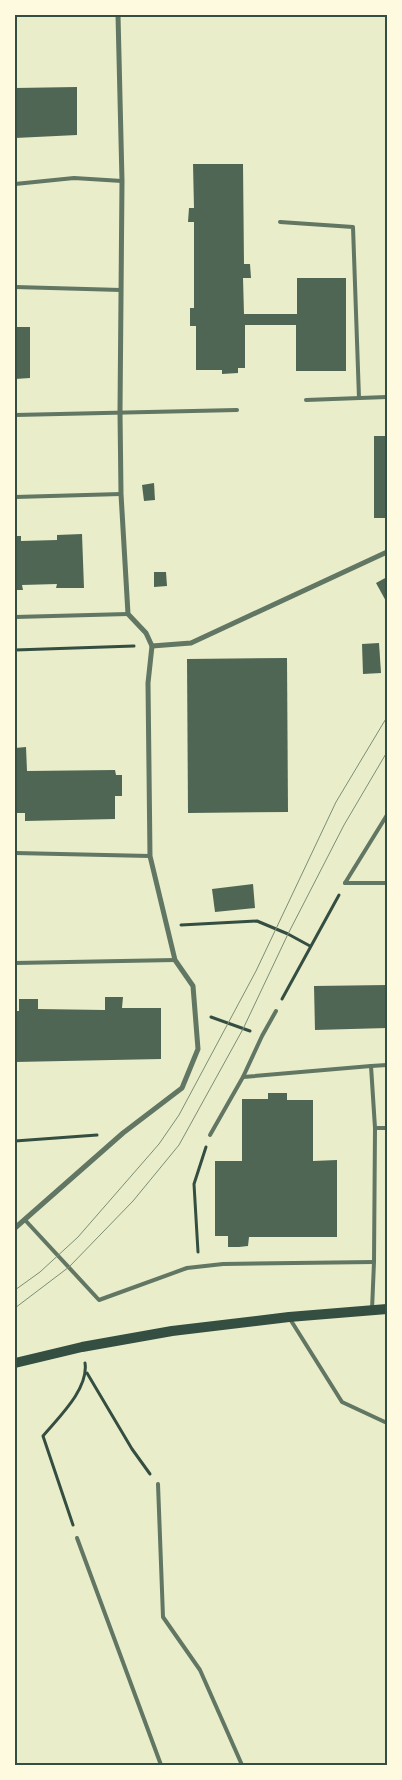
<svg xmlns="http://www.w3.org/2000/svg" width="402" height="1780" viewBox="0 0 402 1780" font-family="'PT Sans Narrow',sans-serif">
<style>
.building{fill:#4f6655}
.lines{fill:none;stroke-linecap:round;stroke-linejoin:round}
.path{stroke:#344e41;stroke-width:3}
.service{stroke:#617663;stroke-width:4}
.minor{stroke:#617663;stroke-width:5}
.secondary{stroke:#344e41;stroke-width:10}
.tram{stroke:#7c8e77;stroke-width:1}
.neatline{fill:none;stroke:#344e41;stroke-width:2}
</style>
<rect width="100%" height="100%" fill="#e9edc9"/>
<g class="building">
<path d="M77 87V135L15 138V88Z"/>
<path d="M193 164H243L244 264H250L251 278H243L244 314H297V278H346V371H296V325H245V368H238V373L222 374V370H196V326H190V308H194V222H188L189 208H194Z"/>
<path d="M15 327H30V378L15 379Z"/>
<rect x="374" y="436" width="13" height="82"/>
<path d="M154 483 155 500 144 501 142 485Z"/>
<path d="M82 534 84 588H56L57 584 22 585 23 590H15V536H21V541L57 540V535Z"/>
<path d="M154 572H166L167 586 154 587Z"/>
<path d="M387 577V603L376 583Z"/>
<path d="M379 643 381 673 363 674 362 644Z"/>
<path d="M287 658 288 812 188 813 187 659Z"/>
<path d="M26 747 27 771 115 770 116 775H122V796H115V819L25 821V813H15V748Z"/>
<path d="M253 884 255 908 215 912 212 889Z"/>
<path d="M387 985V1028L315 1030 314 986Z"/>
<path d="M105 997H123L122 1008H161V1059L15 1062V1011H19V999H38V1009L105 1010Z"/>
<path d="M268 1093H287V1100H313V1161L337 1160V1237H249L248 1246 239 1247H228V1236H215V1161H242V1099H268Z"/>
</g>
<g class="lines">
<g class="path">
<path d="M15 650 134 646"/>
<path d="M181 925 257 921 288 934 310 946"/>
<path d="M282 999 339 895"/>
<path d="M211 1017 250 1031"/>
<path d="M15 1141 97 1135"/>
<path d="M198 1252 194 1184 206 1147"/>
<path d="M87 1373 132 1449 150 1474"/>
<path d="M73 1525 43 1436C58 1418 89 1389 85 1363"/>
</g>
<g class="service">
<path d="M15 184 74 178 122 181"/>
<path d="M280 222 353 227 359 398"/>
<path d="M15 287 121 290"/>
<path d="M306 400 387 397"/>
<path d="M15 415 237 410"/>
<path d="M15 497 121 494"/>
<path d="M15 617 128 614"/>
<path d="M15 853 150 856"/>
<path d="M345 883 387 815"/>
<path d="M345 883H387"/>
<path d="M15 963 175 960"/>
<path d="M276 1011 262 1036 243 1077 371 1066 375 1128 374 1262 372 1310"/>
<path d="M371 1066 387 1065"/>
<path d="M375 1128H387"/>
<path d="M210 1135 243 1077"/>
<path d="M25 1220 99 1300 187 1268 223 1264 374 1262"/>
<path d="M290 1319 342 1402 387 1423"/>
<path d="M158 1484 163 1617 200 1670 242 1765"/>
<path d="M77 1538 161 1765"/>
</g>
<g class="minor">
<path d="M152 646 191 643 387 552"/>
<path d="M15 1228 123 1133 182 1088 198 1049 193 986 175 960 150 856 148 683 152 646 146 633 128 614 121 494 120 412 122 181 118 15"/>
</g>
<path class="secondary" d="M15 1363 82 1347 172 1331 289 1317 387 1309"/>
<g class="tram">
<path d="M15 1290 40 1272 78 1237 159 1144 179 1115 256 971 336 802 387 717"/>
<path d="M15 1308 69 1267 133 1201 179 1145 243 1029 288 934 344 825 387 752"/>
</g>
</g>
<rect width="402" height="1780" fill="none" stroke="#fefae0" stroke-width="32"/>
<rect x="16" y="16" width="370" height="1748" class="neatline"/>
</svg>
